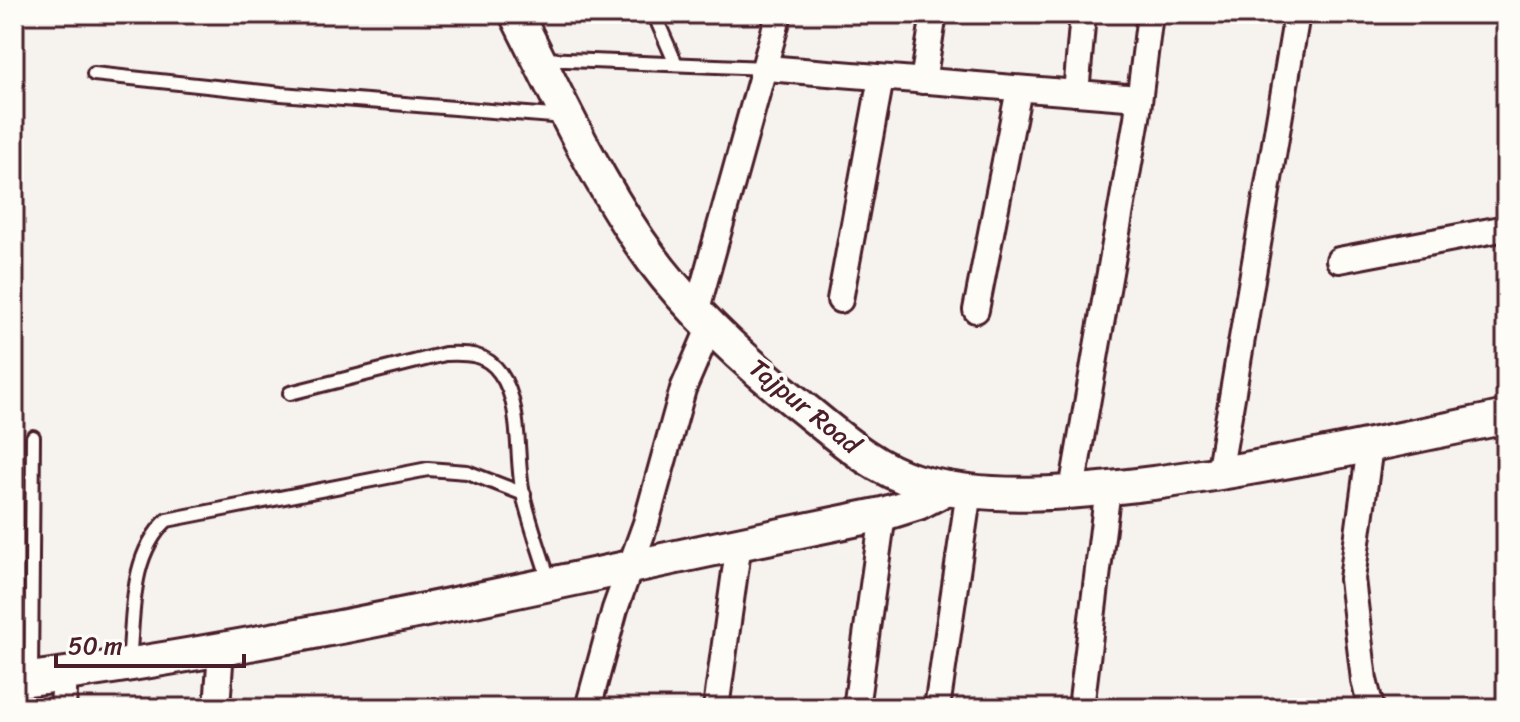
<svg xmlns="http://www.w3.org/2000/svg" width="1520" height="722" viewBox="0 0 1520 722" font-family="Sriracha,sans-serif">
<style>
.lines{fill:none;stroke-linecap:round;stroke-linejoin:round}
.lane-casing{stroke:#4a1f2b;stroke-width:18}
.street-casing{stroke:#4a1f2b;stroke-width:30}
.secondary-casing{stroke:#4a1f2b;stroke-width:38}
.lane{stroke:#fdfcf7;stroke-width:12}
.street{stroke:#fdfcf7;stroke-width:24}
.secondary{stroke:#fdfcf7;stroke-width:32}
.labels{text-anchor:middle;stroke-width:8;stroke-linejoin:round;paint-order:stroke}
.street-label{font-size:26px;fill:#4a1f2b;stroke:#fdfcf7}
</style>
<rect width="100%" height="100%" fill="#f6f3ef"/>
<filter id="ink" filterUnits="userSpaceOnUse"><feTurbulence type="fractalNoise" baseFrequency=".0125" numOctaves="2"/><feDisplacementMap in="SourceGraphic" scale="16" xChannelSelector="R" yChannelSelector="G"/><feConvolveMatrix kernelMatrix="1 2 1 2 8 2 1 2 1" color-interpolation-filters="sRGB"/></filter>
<g filter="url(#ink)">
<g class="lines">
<g class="lane-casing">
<g id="lane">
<path d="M654 14 676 64"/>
<path d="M542 59 766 68"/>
<path d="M94 74 281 94 565 117"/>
<path d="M290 393 445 354C467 353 486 353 500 373 523 405 515 457 523 494 530 524 541 554 550 583"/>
<path d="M129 663C134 614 129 556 167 520L428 469 467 472 524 494"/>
<path d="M31 678 33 437"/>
</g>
</g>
<g class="street-casing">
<g id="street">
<path d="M766 68 1139 98"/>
<path d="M923 81 934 14"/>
<path d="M1076 93 1083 14"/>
<path d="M1339 260 1506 228"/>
<path d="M840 300 881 78"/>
<path d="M697 309 779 14"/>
<path d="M976 310 1019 89"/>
<path d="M1370 446 1352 579 1364 680 1371 708"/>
<path d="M1219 474 1297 14"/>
<path d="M1072 490 1137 118 1150 14"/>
<path d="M63 708 65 674"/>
<path d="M217 708 221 649"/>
<path d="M588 708 615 609 646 523 683 389 711 324"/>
<path d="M716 708 739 543"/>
<path d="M856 708 883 514"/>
<path d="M937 708 969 491"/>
<path d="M1081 708 1108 488"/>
</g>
</g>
<g class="secondary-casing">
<g id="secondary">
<path d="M516 14C555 91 591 170 639 241 683 306 747 364 808 412 840 438 876 470 916 481 996 503 1081 492 1161 482 1277 466 1391 441 1506 417"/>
<path d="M14 681C307 643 594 572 883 514L918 503 947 488"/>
</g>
</g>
<use href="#lane" class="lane"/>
<use href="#street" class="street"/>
<use href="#secondary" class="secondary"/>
</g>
</g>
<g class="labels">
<g class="street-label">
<text transform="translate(805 406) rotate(39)" y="9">Tajpur Road</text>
</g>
</g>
<rect width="1520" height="722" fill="none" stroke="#fdfcf7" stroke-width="48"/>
<rect x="24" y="24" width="1472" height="674" fill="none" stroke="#4a1f2b" stroke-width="3" filter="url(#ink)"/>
<path d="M56 654v12h188v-12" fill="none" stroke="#4a1f2b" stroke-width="4"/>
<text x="68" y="654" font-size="24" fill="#4a1f2b" stroke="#fdfcf7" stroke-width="6" paint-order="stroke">50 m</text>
</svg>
